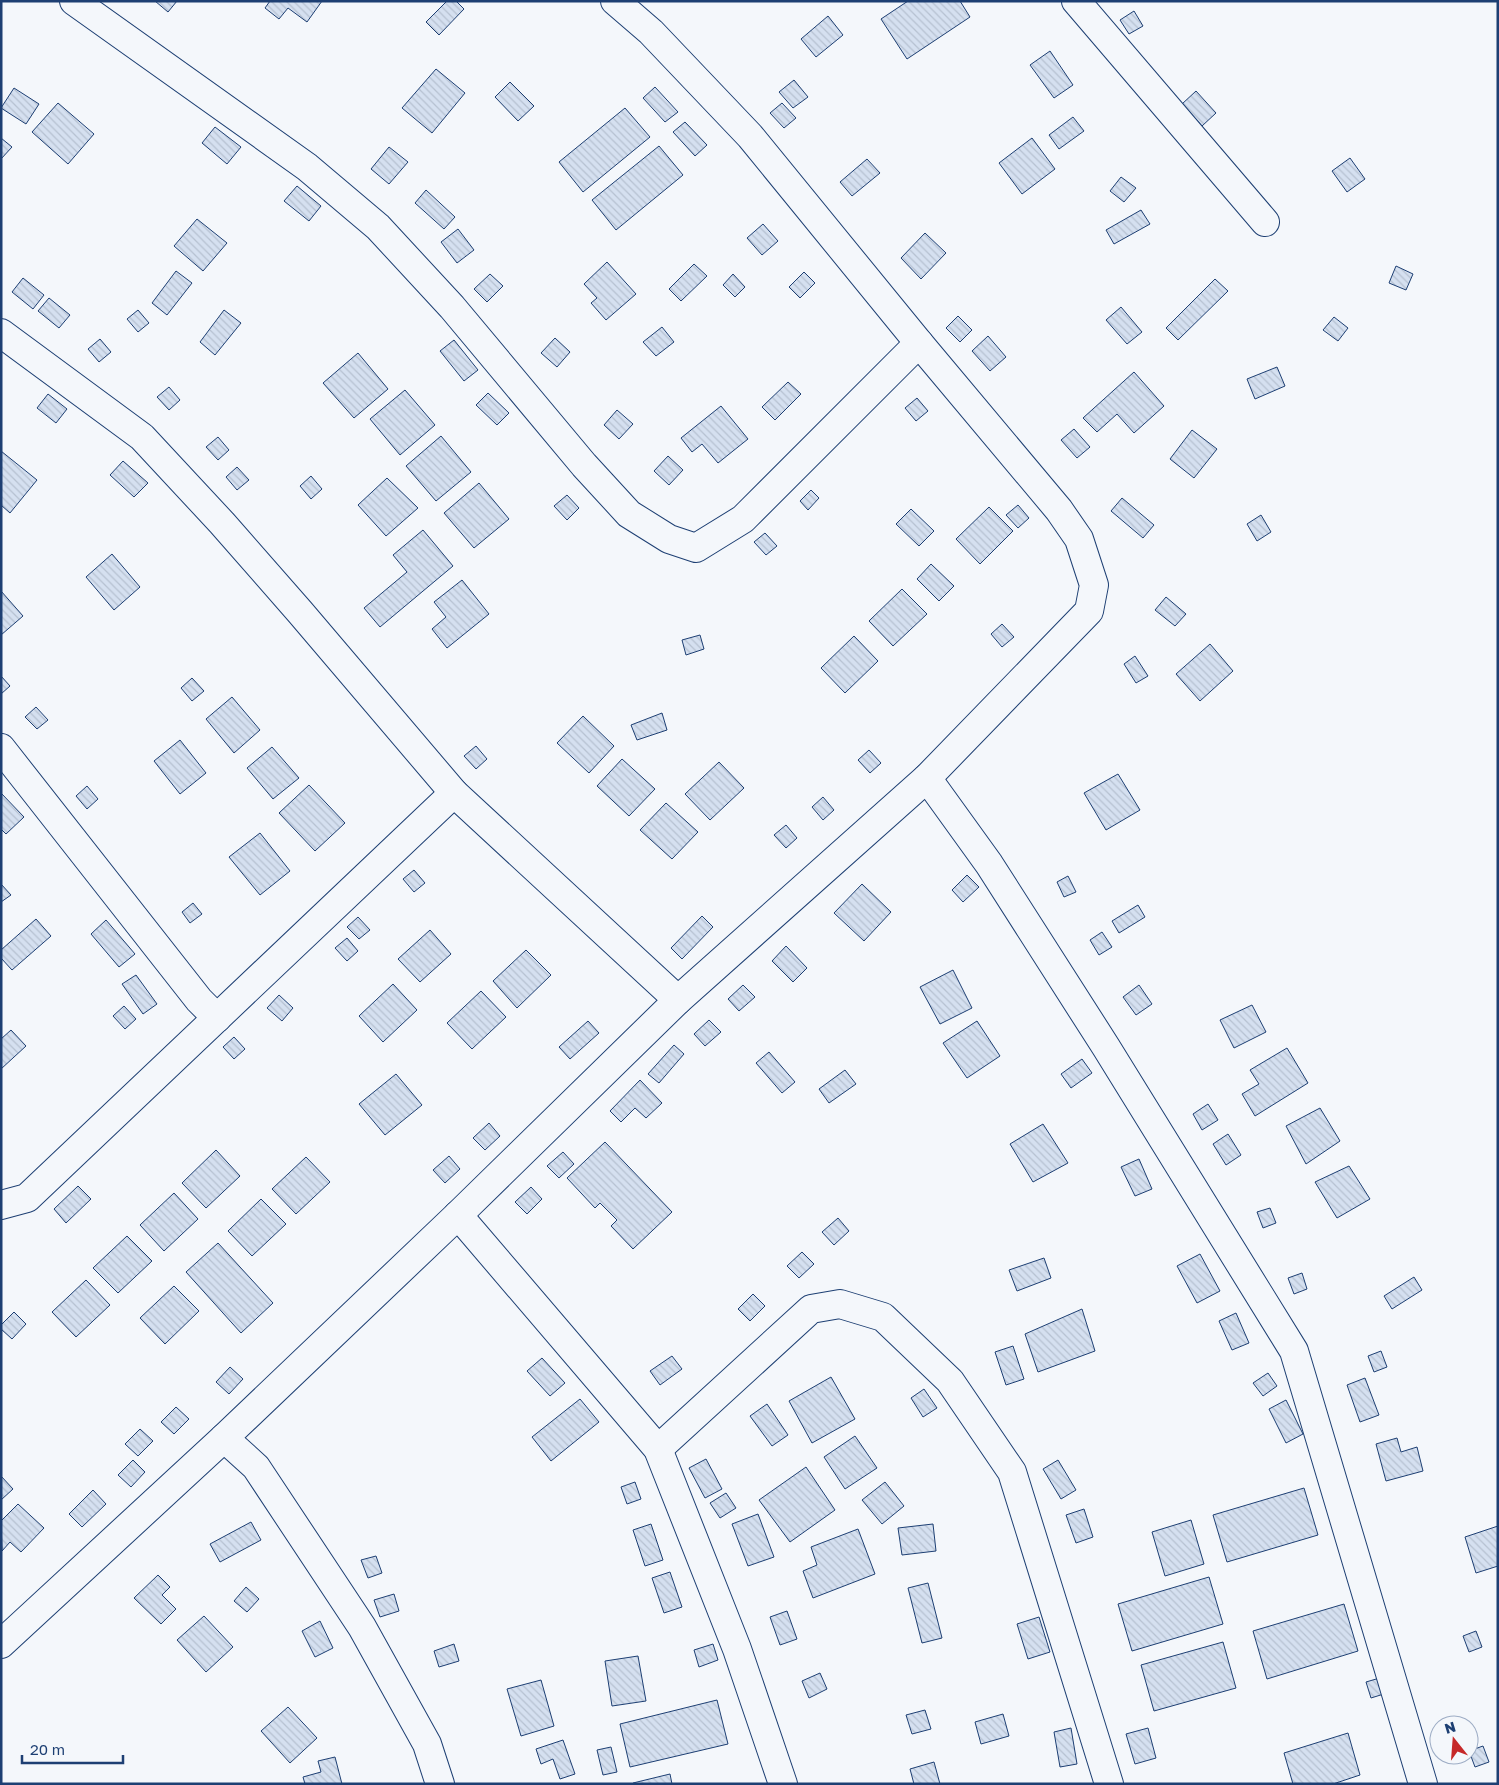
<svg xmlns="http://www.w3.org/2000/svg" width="1499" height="1785" viewBox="0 0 1499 1785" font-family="'Golos Text',sans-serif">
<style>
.building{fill:url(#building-back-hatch);stroke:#1d3f73}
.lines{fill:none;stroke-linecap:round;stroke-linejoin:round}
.minor-casing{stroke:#1d3f73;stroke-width:30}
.minor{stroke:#f4f7fb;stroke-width:28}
</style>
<defs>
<pattern id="building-back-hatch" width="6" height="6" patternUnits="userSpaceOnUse" patternTransform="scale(1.25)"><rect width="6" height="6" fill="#d5e0f0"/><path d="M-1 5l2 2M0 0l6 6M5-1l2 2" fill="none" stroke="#b6c1d1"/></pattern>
</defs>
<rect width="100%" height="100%" fill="#f4f7fb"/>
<g class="building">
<path d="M155 1H177L168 12Z"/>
<path d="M270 1H322L307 22 288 8 279 19 265 8Z"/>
<path d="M447 1H456L464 9 439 35 426 22Z"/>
<path d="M908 1H960L970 17 907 59 881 19Z"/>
<path d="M1134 11 1143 26 1129 34 1120 20Z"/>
<path d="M828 16 843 35 816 57 801 39Z"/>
<path d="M1050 51 1073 85 1054 98 1030 65Z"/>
<path d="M436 69 465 93 432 133 402 108Z"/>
<path d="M794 80 808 97 793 108 779 92Z"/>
<path d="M510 82 534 106 518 121 495 97Z"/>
<path d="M655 87 678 112 665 122 643 98Z"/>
<path d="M14 88 39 104 26 124 1 108Z"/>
<path d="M1196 91 1216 113 1202 126 1182 104Z"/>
<path d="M58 103 94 134 68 164 32 132Z"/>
<path d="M782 103 796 118 784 128 770 113Z"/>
<path d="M625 108 650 137 583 192 559 162Z"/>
<path d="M1073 117 1084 131 1059 149 1049 135Z"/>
<path d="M685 122 707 145 695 156 673 132Z"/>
<path d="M215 127 241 147 227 164 202 143Z"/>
<path d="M1 138 12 147 1 159Z"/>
<path d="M1032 138 1055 169 1022 194 999 163Z"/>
<path d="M659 146 683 175 616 230 592 200Z"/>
<path d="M389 147 408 162 389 184 371 169Z"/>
<path d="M1350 158 1365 179 1347 192 1332 171Z"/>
<path d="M867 159 880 173 852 196 840 182Z"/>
<path d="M1121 177 1136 188 1124 202 1110 191Z"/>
<path d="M297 186 321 206 309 221 284 201Z"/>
<path d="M426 190 455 217 444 229 415 203Z"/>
<path d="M1141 210 1150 224 1114 244 1106 230Z"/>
<path d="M197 219 227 243 203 271 174 246Z"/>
<path d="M763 224 778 241 762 255 747 238Z"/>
<path d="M458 229 474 250 457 263 441 242Z"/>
<path d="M925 233 946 253 921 279 901 258Z"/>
<path d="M607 262 636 294 606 320 591 303 597 298 584 284Z"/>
<path d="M694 264 707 276 681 301 669 289Z"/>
<path d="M1396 266 1413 274 1406 290 1389 283Z"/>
<path d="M176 271 192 283 167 315 152 303Z"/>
<path d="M804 272 815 283 800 298 789 287Z"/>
<path d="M490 274 503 286 487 302 474 289Z"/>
<path d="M733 274 745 287 735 297 723 285Z"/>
<path d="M23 278 44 295 33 309 12 292Z"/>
<path d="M1215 279 1228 291 1178 340 1166 328Z"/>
<path d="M49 298 70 315 59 328 38 311Z"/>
<path d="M1121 307 1142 332 1127 344 1106 320Z"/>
<path d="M138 310 149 323 138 332 127 319Z"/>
<path d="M224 310 241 323 215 355 200 342Z"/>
<path d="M958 316 972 330 960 342 946 328Z"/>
<path d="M1334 317 1348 328 1338 341 1323 330Z"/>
<path d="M662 327 674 342 656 356 643 342Z"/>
<path d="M988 336 1006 357 990 371 972 351Z"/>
<path d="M555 338 570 352 557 367 541 353Z"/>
<path d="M100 339 111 352 99 362 88 349Z"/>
<path d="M454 340 478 370 464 381 440 351Z"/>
<path d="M358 353 388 389 354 418 323 383Z"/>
<path d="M1277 367 1285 386 1255 399 1247 379Z"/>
<path d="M1134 372 1164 406 1134 433 1117 414 1097 432 1083 418Z"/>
<path d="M788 382 801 394 775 420 762 407Z"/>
<path d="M169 387 180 400 169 410 157 397Z"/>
<path d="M405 390 435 425 400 455 370 419Z"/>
<path d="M488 393 509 413 497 425 476 405Z"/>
<path d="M48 394 67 409 56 423 37 408Z"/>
<path d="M917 398 928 411 916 421 905 408Z"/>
<path d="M721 406 748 439 718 463 702 444 692 452 681 438Z"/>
<path d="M617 410 633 424 619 439 604 425Z"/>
<path d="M1074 429 1090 447 1077 458 1061 440Z"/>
<path d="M1192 430 1217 449 1194 478 1170 459Z"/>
<path d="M441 436 471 472 436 501 406 466Z"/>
<path d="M218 437 229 450 218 460 206 447Z"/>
<path d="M1 451 37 480 10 513 1 505Z"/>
<path d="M668 456 683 470 669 485 654 471Z"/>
<path d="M123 461 148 483 134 497 110 475Z"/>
<path d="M237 467 249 480 237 490 226 477Z"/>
<path d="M311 476 322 489 311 499 300 486Z"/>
<path d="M387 478 418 508 386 536 358 505Z"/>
<path d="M479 483 509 519 474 548 444 513Z"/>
<path d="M811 490 819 498 808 510 800 501Z"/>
<path d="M567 495 579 508 567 520 554 506Z"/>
<path d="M1122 498 1154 525 1143 538 1111 511Z"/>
<path d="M1018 505 1029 518 1018 528 1006 515Z"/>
<path d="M989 507 1013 531 980 564 956 539Z"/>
<path d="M911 509 934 531 919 546 896 524Z"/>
<path d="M1261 515 1271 532 1257 541 1247 524Z"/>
<path d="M423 530 453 566 380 627 364 608 407 572 393 555Z"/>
<path d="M765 533 777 546 766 555 754 542Z"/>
<path d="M112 554 140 587 114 610 86 577Z"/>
<path d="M931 564 954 586 939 601 917 579Z"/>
<path d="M462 580 489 614 447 648 432 629 446 617 434 602Z"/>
<path d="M902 589 927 614 893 646 869 621Z"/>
<path d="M1 591 23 616 1 635Z"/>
<path d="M1166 597 1186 614 1175 626 1155 610Z"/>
<path d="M1002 624 1014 637 1002 647 991 634Z"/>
<path d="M700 635 704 649 686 655 682 640Z"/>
<path d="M854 636 878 661 845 693 821 668Z"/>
<path d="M1210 644 1233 671 1200 701 1176 674Z"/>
<path d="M1135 656 1148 676 1136 683 1124 664Z"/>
<path d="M1 676 10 686 1 694Z"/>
<path d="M192 678 204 691 192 701 181 688Z"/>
<path d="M232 697 260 730 234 753 206 719Z"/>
<path d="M36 707 48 720 37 729 25 717Z"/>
<path d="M662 713 667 730 637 740 631 725Z"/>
<path d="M583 716 614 746 589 773 557 743Z"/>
<path d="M180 740 206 773 180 794 154 761Z"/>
<path d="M476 746 487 759 476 769 464 756Z"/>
<path d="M272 747 299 778 273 799 247 768Z"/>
<path d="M869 750 881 763 870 773 858 760Z"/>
<path d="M622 759 655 789 629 816 597 786Z"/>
<path d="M719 762 744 788 710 820 685 794Z"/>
<path d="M1118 774 1140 810 1106 830 1084 793Z"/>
<path d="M309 785 345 823 315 851 279 813Z"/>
<path d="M87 786 98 799 87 809 76 796Z"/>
<path d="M1 793 24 817 6 834 1 829Z"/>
<path d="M823 797 834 810 823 820 812 807Z"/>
<path d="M666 803 698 832 672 859 640 830Z"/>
<path d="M786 825 797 838 786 848 774 835Z"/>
<path d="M260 833 290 871 260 895 229 857Z"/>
<path d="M414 870 425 883 414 892 403 879Z"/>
<path d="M967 875 979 887 963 902 952 890Z"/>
<path d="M1068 876 1076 892 1064 897 1057 882Z"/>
<path d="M1 884 11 895 1 902Z"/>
<path d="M862 884 891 912 864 941 834 913Z"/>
<path d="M193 903 202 914 190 923 182 912Z"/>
<path d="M1138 905 1145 917 1119 933 1112 921Z"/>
<path d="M702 916 713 927 682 959 671 948Z"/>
<path d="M358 917 370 930 359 939 347 927Z"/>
<path d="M36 919 51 936 12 970 1 958V950Z"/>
<path d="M106 920 135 954 119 967 91 934Z"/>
<path d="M430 930 451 954 420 982 398 959Z"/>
<path d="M1102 932 1112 947 1099 955 1090 940Z"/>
<path d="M347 938 358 951 347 961 335 948Z"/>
<path d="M786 946 807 968 793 982 772 961Z"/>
<path d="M526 950 551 975 517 1008 493 981Z"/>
<path d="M953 970 972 1008 940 1024 920 987Z"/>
<path d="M136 975 157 1004 143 1014 122 984Z"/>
<path d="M393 984 417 1010 383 1042 359 1016Z"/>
<path d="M743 985 755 997 739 1011 728 999Z"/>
<path d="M1139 985 1152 1004 1136 1015 1123 997Z"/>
<path d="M481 991 506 1017 472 1049 447 1023Z"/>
<path d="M279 995 293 1008 282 1021 267 1008Z"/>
<path d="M1252 1005 1266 1032 1234 1048 1220 1020Z"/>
<path d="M124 1006 136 1019 125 1029 113 1016Z"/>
<path d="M709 1020 721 1032 705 1046 694 1034Z"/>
<path d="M588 1021 599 1033 570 1059 559 1047Z"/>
<path d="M977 1021 1000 1056 967 1078 943 1043Z"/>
<path d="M11 1030 26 1046 1 1069V1039Z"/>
<path d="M234 1037 245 1049 234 1059 223 1047Z"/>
<path d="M674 1045 684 1054 659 1083 648 1074Z"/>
<path d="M1287 1048 1308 1083 1255 1116 1242 1094 1259 1084 1250 1070Z"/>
<path d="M769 1052 795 1082 782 1093 756 1063Z"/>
<path d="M1082 1059 1092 1073 1071 1088 1061 1074Z"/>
<path d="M845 1070 856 1084 829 1103 819 1089Z"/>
<path d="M396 1074 422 1105 385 1135 359 1104Z"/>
<path d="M640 1080 662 1103 646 1118 635 1108 621 1122 610 1111Z"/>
<path d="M1208 1104 1218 1120 1202 1130 1193 1114Z"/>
<path d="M1320 1108 1340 1141 1306 1164 1286 1126Z"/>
<path d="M489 1123 500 1136 485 1150 473 1138Z"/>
<path d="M1043 1124 1068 1163 1033 1182 1010 1144Z"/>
<path d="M1228 1134 1241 1155 1226 1165 1213 1144Z"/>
<path d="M605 1142 672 1212 633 1249 611 1226 617 1220 600 1203 595 1208 567 1178Z"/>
<path d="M216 1150 240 1176 206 1208 182 1183Z"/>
<path d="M563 1152 574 1164 559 1178 547 1166Z"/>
<path d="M449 1156 460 1169 445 1183 433 1170Z"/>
<path d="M306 1157 330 1182 296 1214 272 1189Z"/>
<path d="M1139 1159 1152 1189 1135 1196 1121 1167Z"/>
<path d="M1349 1166 1370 1199 1337 1218 1315 1182Z"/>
<path d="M78 1186 91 1199 66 1223 54 1209Z"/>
<path d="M531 1187 542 1199 527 1214 515 1202Z"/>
<path d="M174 1193 198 1219 164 1251 140 1225Z"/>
<path d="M261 1199 286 1224 252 1256 228 1231Z"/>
<path d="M1270 1208 1276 1223 1263 1228 1257 1212Z"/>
<path d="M838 1218 849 1231 834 1245 822 1232Z"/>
<path d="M127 1236 152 1261 118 1293 93 1268Z"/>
<path d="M218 1243 273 1303 241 1333 186 1272Z"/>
<path d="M802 1252 814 1264 799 1278 787 1266Z"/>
<path d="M1200 1254 1220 1291 1197 1303 1177 1266Z"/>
<path d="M1044 1258 1051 1278 1017 1291 1009 1270Z"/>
<path d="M1302 1273 1307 1289 1294 1294 1288 1278Z"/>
<path d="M1414 1277 1422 1290 1392 1309 1384 1296Z"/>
<path d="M86 1280 110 1305 76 1337 52 1312Z"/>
<path d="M174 1286 199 1311 165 1344 140 1318Z"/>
<path d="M753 1294 765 1306 750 1321 738 1309Z"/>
<path d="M1082 1309 1095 1351 1038 1372 1025 1334Z"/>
<path d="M14 1312 26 1324 12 1339 1 1329V1325Z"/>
<path d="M1236 1313 1249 1343 1232 1350 1219 1321Z"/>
<path d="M1013 1346 1024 1379 1006 1385 995 1352Z"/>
<path d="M1381 1351 1387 1367 1374 1372 1368 1356Z"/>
<path d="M672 1356 682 1369 660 1385 650 1371Z"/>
<path d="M542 1358 565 1383 550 1396 527 1371Z"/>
<path d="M230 1367 243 1379 229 1394 216 1382Z"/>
<path d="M1268 1373 1277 1386 1263 1396 1253 1383Z"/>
<path d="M831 1377 855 1419 812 1443 789 1401Z"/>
<path d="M1365 1378 1379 1415 1360 1422 1347 1385Z"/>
<path d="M924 1389 937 1408 923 1417 911 1398Z"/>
<path d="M580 1399 599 1422 551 1461 532 1437Z"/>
<path d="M1286 1400 1303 1434 1286 1443 1269 1409Z"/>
<path d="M767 1404 788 1435 772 1446 750 1416Z"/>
<path d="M176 1407 189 1419 174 1434 161 1422Z"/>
<path d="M140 1429 153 1441 138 1456 125 1444Z"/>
<path d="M855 1436 877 1468 845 1489 824 1457Z"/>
<path d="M1397 1438 1401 1452 1417 1447 1423 1471 1386 1481 1376 1444Z"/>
<path d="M706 1459 722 1489 705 1498 689 1468Z"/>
<path d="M133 1460 145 1472 131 1487 118 1475Z"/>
<path d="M1058 1460 1076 1490 1061 1499 1043 1469Z"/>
<path d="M806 1467 835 1510 790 1542 759 1500Z"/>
<path d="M1 1476 13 1489 1 1500Z"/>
<path d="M635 1482 641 1499 627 1504 621 1487Z"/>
<path d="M885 1482 904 1506 882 1524 862 1500Z"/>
<path d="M1304 1488 1318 1535 1227 1562 1213 1515Z"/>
<path d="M93 1490 106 1504 82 1527 69 1514Z"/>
<path d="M726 1493 736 1508 720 1518 710 1503Z"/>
<path d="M18 1504 44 1528 21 1552 10 1542 2 1551 1 1521Z"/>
<path d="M1084 1509 1093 1537 1076 1543 1066 1515Z"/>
<path d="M758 1514 774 1557 748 1566 732 1524Z"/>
<path d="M1191 1520 1204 1564 1165 1576 1152 1532Z"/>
<path d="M251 1522 261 1540 220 1562 210 1544Z"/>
<path d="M651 1524 663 1560 645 1566 633 1530Z"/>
<path d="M933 1524 936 1551 902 1555 898 1528Z"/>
<path d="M1498 1526V1566L1476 1573 1465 1537Z"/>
<path d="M858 1529 875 1574 813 1598 803 1571 817 1565 811 1547Z"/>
<path d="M376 1556 382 1573 368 1578 361 1560Z"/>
<path d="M670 1572 682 1607 664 1613 652 1578Z"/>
<path d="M158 1575 170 1587 162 1595 176 1609 161 1624 134 1598Z"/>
<path d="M1209 1577 1223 1624 1132 1651 1118 1604Z"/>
<path d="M928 1583 942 1638 922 1643 908 1588Z"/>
<path d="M246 1587 259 1599 247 1612 234 1601Z"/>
<path d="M394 1594 399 1611 380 1617 374 1600Z"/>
<path d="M1344 1604 1358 1651 1267 1679 1253 1631Z"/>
<path d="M787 1611 797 1639 780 1645 770 1617Z"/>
<path d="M204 1616 233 1647 206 1672 177 1640Z"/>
<path d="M1039 1617 1050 1652 1028 1659 1017 1624Z"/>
<path d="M320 1621 333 1648 315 1657 302 1631Z"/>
<path d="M1476 1631 1482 1647 1469 1652 1463 1636Z"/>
<path d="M1223 1642 1236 1688 1154 1711 1141 1665Z"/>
<path d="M454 1644 459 1661 439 1667 434 1651Z"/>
<path d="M713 1644 718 1660 699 1667 694 1650Z"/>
<path d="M638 1656 646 1701 612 1706 605 1661Z"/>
<path d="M820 1673 827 1689 809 1698 802 1681Z"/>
<path d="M1383 1677 1387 1693 1371 1698 1366 1682Z"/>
<path d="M541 1680 554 1726 521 1736 507 1689Z"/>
<path d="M717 1700 728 1744 630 1767 620 1724Z"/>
<path d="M288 1707 317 1738 290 1763 261 1731Z"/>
<path d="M925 1710 931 1729 912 1734 906 1715Z"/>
<path d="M1003 1714 1009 1736 981 1744 975 1722Z"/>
<path d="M1071 1728 1077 1764 1060 1767 1054 1732Z"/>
<path d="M1148 1728 1156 1758 1135 1764 1126 1734Z"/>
<path d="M1348 1733 1360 1775 1333 1784H1293L1284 1753Z"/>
<path d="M563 1740 575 1774 560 1779 553 1759 541 1764 536 1749Z"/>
<path d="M1483 1746 1489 1762 1475 1767 1469 1751Z"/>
<path d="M611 1747 617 1772 603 1775 597 1750Z"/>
<path d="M335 1757 342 1784H305L303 1777 321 1772 318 1761Z"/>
<path d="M934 1762 940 1784H914L910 1769Z"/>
<path d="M670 1774 672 1784H634L633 1783Z"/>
</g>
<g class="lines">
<g class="minor-casing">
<g id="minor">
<path d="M74 1 307 167 378 227 452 307 584 465 629 514 669 539 696 548 743 519 919 343"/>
<path d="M1076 1 1265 222"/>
<path d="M1 333 142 437 222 523 300 612 454 793"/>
<path d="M1 748 199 1000 217 1018"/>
<path d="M927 778 989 864 1106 1047 1294 1351 1423 1784"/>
<path d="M1 1205 27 1198 454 793 678 1000"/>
<path d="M458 1215 658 1449 737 1649 783 1784"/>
<path d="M224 1438 256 1467 362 1627 427 1744 440 1784"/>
<path d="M658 1449 811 1309 840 1304 883 1317 950 1381 1012 1472 1109 1784"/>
<path d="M1 1644 224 1438 458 1215 678 1000 927 778 1089 611 1094 585 1079 539 1059 510 919 343 750 136 651 32 615 1"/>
</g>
</g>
<use href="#minor" class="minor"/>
</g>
<rect width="1499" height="1785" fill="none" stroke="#1d3f73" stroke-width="5"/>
<g transform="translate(1454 1740) rotate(343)"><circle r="24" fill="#f4f7fb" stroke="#9eadc5"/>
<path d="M0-4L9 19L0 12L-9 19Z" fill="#c62828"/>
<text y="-8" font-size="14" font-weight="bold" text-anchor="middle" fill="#1d3f73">N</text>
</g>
<path d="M22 1755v8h101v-8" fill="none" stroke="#1d3f73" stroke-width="2.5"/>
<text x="30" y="1755" font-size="15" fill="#1d3f73" stroke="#f4f7fb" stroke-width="4" paint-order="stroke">20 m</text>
</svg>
